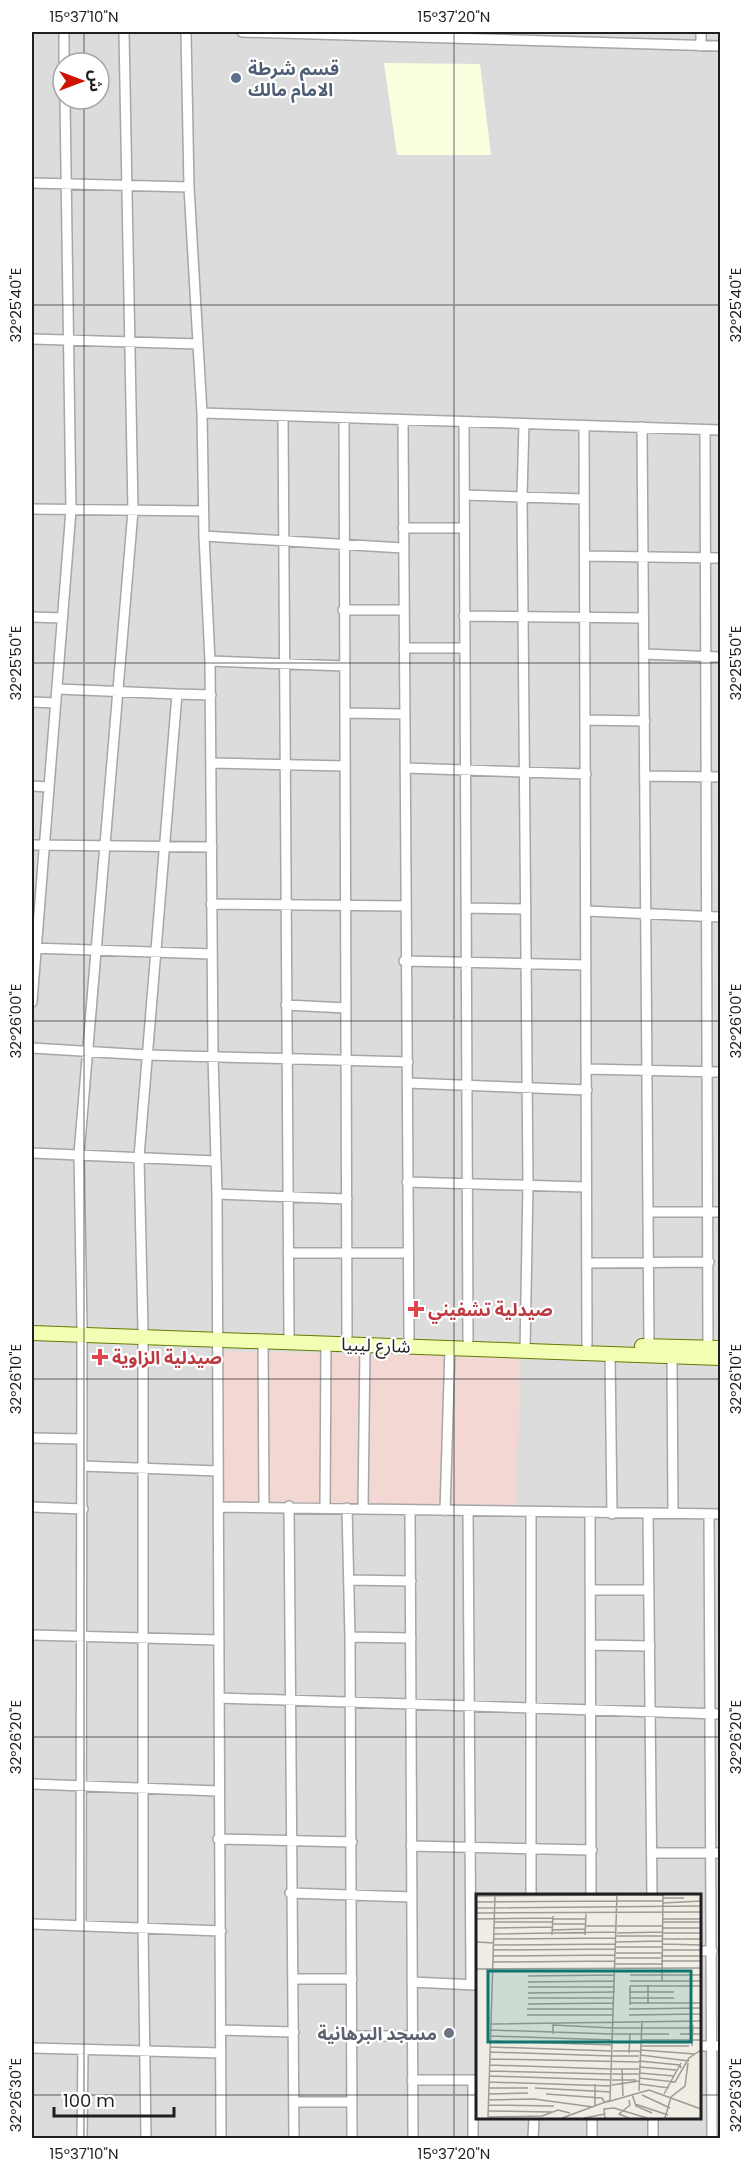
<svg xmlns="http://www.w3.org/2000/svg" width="752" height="2170" viewBox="0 0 752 2170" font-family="Poppins,'Noto Sans Arabic',sans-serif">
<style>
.residential{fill:#dddcdc;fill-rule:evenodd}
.commercial{fill:#f2d7d3}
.education{fill:#fcffdf}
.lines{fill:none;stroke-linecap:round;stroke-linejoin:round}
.street-casing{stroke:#a6a6a6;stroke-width:12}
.secondary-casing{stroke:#637c00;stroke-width:16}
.street{stroke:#fff;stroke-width:9}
.secondary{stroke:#f3feb5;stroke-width:14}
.ticks{fill:none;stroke:#1f1f1f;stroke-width:1.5;stroke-opacity:0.45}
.service-dot{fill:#5c6f8a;stroke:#fff;stroke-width:2}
.health-dot{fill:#e0444e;stroke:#fff;stroke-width:2}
.worship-dot{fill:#6b7280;stroke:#fff;stroke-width:2}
.labels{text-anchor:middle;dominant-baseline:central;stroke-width:4.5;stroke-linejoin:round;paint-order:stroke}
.service-label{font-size:18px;font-weight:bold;fill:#4e5e75;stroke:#fff;text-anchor:start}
.health-label{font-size:18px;font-weight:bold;fill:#be3a42;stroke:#fff;text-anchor:start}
.street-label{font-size:18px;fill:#1f1f1f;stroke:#fff}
.worship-label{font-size:18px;font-weight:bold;fill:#5b616d;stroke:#fff;text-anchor:end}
.inset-road{fill:none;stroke:#9c9b95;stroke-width:1.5}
.view{fill:#0f766e;fill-opacity:0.15;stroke:#0f766e;stroke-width:3}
.inset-edge{fill:none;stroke:#1f1f1f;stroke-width:3}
.neatline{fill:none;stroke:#1f1f1f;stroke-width:2}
.ticks-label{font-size:15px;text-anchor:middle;fill:#1f1f1f}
</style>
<rect width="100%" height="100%" fill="#f0ede4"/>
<path class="residential" d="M 32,32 L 720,32 L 720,2138 L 32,2138 ZM 63,63 L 99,63 L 99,99 L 63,99 ZM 478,1896 L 700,1896 L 700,2118 L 478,2118 Z"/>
<path class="commercial" d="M 213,1351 L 520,1357 L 517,1505 L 211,1502 Z"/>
<path class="education" d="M 384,63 L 480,64 L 491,155 L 397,155 Z"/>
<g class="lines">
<defs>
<path id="street" d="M 64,32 L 64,63
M 186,32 L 189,187 L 202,413 L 204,536 L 210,661 L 213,1056 L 217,1194 L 221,2138
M 242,32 L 720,46
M 701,32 L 701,46
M 32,183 L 189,187
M 32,339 L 198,344
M 202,413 L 720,430
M 283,417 L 289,1335
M 344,418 L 347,1336
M 403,420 L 409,1338
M 464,423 L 468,1340
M 524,424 L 522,496 L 528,1184 L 525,1351
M 584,426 L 587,1344
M 642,427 L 649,1346
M 705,430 L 708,1347
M 464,495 L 584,499
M 32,509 L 203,511
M 403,528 L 463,528
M 204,536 L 403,548
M 585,556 L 720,558
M 343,610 L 404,610
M 464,616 L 643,618
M 32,617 L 62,618
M 404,648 L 464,648
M 644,654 L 720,657
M 210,661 L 345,666
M 58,689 L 177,694 L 139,1157 L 143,1330
M 177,694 L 211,695
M 32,702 L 56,703
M 345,713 L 404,714
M 585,720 L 645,721
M 212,763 L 345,766
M 405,768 L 586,774
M 646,776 L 720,777
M 32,786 L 48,787
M 32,845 L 212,847
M 211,904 L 405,906
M 467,908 L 526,909
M 587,911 L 720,917
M 32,948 L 212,954
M 404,961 L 586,965
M 32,1002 L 71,510 L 65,99
M 286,1005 L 346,1008
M 32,1048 L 147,1055 L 408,1062
M 587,1069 L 720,1072
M 408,1083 L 587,1090
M 32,1153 L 215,1161
M 407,1182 L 585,1187
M 217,1194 L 347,1199
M 650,1212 L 720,1212
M 288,1253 L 407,1253
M 587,1263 L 709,1262
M 82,1327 L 79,1154 L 133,511 L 124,32
M 143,1337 L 143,1928 L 146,2138
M 263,1342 L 264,1507
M 610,1354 L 612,1514
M 672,1356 L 673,1513
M 32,1438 L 82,1439
M 82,1466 L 218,1471
M 289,1506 L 294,2138
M 32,1507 L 83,1509
M 219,1507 L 720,1514
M 325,1508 L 326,1343
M 347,1508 L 350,1637 L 352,2138
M 363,1508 L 365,1345
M 410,1511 L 413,2138
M 445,1511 L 450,1348
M 468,1511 L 471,1985
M 531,1512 L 531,1896
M 648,1513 L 652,1896
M 590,1514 L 591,1896
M 709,1514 L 712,2138
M 349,1580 L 411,1581
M 591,1590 L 649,1590
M 32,1635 L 218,1640
M 350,1637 L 411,1638
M 591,1645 L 650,1646
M 219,1698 L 720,1714
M 32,1784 L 218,1791
M 218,1839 L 352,1842
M 411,1846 L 592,1850
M 652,1853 L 720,1853
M 290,1893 L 411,1897
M 32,1924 L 221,1931
M 81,1926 L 82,1335
M 700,1951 L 712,1951
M 293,1979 L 352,1979
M 412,1982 L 476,1985
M 221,2030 L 294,2032
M 352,2036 L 413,2036
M 700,2046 L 720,2046
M 32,2048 L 221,2053
M 412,2080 L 478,2080
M 473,2080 L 473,2138
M 294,2102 L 352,2102
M 592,2118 L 592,2138
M 82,2138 L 83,2050
M 533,2138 L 534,2118
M 653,2138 L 653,2118"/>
<path id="secondary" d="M 32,1333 L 720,1358
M 642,1346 L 720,1348"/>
</defs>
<use href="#street" class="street-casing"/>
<use href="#secondary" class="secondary-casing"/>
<use href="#street" class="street"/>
<use href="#secondary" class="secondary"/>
</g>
<path class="ticks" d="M 84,32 L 84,63M 454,32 L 454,2138M 84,99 L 84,2138M 32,305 L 720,305M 32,663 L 720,663M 32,1021 L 720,1021M 32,1379 L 720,1379M 32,1737 L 720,1737M 32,2095 L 478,2095M 700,2095 L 720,2095"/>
<circle class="service-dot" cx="236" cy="78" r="6"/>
<g class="health-dot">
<path d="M413 1300h6v6h6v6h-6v6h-6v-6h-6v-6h6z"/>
<path d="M97 1348h6v6h6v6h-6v6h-6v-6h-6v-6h6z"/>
</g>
<circle class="worship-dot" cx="449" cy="2033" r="6"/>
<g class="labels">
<g class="service-label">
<text x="248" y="68">قسم شرطة<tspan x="248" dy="21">الامام مالك</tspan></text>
</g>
<g class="health-label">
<text x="428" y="1309">صيدلية تشفيني</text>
<text x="112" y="1357">صيدلية الزاوية</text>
</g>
<g class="street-label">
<text transform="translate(376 1345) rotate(2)">شارع ليبيا</text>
</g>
<g class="worship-label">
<text x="437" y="2033">مسجد البرهانية</text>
</g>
</g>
<g transform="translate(476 1894)">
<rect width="225" height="225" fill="#f0ede4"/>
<path class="inset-road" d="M 142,1 L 187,1M 0,2 L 141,1M 187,4 L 208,4M 141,7 L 187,7M 0,8 L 141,7M 187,9 L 225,7M 0,14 L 225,12M 0,19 L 225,18M 0,25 L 77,24M 77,25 L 109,25M 186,25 L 225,25M 18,28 L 77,28M 186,28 L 225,28M 76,30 L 109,30M 109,32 L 140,32M 141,32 L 186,32M 18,34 L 76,33M 186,34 L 225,34M 76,36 L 109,35M 141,39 L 186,38M 186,39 L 225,39M 18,40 L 140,38M 76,41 L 77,22M 109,41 L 110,19M 140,42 L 186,42M 18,45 L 139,44M 186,45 L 225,45M 0,48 L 18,49M 140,48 L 186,47M 186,50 L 225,51M 17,51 L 139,50M 140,53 L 186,53M 17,56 L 139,55M 186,56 L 225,56M 140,59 L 186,59M 17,62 L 139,61M 185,62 L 225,62M 140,64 L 185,64M 185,67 L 225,67M 17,68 L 139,67M 139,70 L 186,70M 0,75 L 225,74M 154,81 L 225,81M 52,82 L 138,81M 154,87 L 225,87M 186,87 L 187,1M 52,88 L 138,87M 154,92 L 225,92M 52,93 L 138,93M 154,98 L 198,98M 52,99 L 139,98M 52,104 L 138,104M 154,104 L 198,104M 154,109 L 225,109M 172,109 L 172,91M 52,110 L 138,109M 154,111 L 154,92M 51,115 L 137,115M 153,115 L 225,114M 51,121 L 137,121M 153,121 L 225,120M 15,130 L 225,127M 137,134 L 225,134M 15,136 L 136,140M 77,140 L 77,131 L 137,134M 137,140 L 193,140M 204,140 L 225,140M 15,142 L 136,146M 165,146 L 225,146M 14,147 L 136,151M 165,152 L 213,152M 216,152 L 217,131M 14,153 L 136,157M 165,156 L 219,160M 137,157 L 165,157M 14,158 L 136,162M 153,159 L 154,140M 164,161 L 213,167M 136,162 L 163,162M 14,165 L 163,168M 163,167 L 204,171 L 205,174M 14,171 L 135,175M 163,173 L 200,176M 136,175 L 163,175M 146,175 L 147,202M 14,177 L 135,180M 163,179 L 198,182M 136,180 L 163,180M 14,182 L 135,186M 163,184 L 199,188 L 213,164 L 225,156M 136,186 L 160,186M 13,188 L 135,192M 119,190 L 119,212M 163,190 L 193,194M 136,191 L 163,187M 13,194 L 52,194M 59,194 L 135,198M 163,197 L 166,127M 13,200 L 52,199M 70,200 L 126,204 L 129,209M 156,200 L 160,212 L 176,219M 188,200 L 205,169M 166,201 L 194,214M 13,206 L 58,205 L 117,213M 153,206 L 154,211 L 143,220 L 153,224M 134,207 L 141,1M 131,208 L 173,196 L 225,215M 159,210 L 192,221M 13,211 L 78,212M 13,217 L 76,218M 13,223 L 66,222 L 82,216 L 94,219M 12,224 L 19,1M 86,224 L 135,206M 108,224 L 129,220M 129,224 L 128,215 L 138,214 L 171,224M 189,224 L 195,203 L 209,192 L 212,169"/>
<path class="view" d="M 12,77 L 215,77 L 215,148 L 12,148 Z"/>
<rect width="225" height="225" class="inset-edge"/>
</g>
<rect width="752" height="2170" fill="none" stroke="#ffffff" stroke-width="66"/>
<g transform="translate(81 81) rotate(90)"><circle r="28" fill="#ffffff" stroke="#a5a5a5" stroke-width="1.5"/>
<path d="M0-4.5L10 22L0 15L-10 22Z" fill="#ce1300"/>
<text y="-9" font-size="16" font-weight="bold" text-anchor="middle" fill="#1f1f1f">ش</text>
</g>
<path d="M54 2107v9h120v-9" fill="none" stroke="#1f1f1f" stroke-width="3"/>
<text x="63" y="2107" font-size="18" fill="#1f1f1f" stroke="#ffffff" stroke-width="4.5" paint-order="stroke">100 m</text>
<rect x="33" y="33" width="686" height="2104" class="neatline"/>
<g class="ticks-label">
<text x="84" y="22">15°37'10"N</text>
<text x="454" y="22">15°37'20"N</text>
<text transform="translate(16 305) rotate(-90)" y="5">32°25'40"E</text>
<text transform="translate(736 305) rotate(-90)" y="5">32°25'40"E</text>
<text transform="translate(16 663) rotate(-90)" y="5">32°25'50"E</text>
<text transform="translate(736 663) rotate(-90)" y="5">32°25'50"E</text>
<text transform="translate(736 1021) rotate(-90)" y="5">32°26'00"E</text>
<text transform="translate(16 1021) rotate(-90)" y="5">32°26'00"E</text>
<text transform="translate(16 1379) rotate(-90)" y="5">32°26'10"E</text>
<text transform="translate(736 1379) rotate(-90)" y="5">32°26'10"E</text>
<text transform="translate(16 1737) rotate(-90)" y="5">32°26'20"E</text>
<text transform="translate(736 1737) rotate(-90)" y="5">32°26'20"E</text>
<text transform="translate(16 2095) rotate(-90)" y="5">32°26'30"E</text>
<text transform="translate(736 2095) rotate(-90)" y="5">32°26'30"E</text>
<text x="84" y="2159">15°37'10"N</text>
<text x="454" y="2159">15°37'20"N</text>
</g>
</svg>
